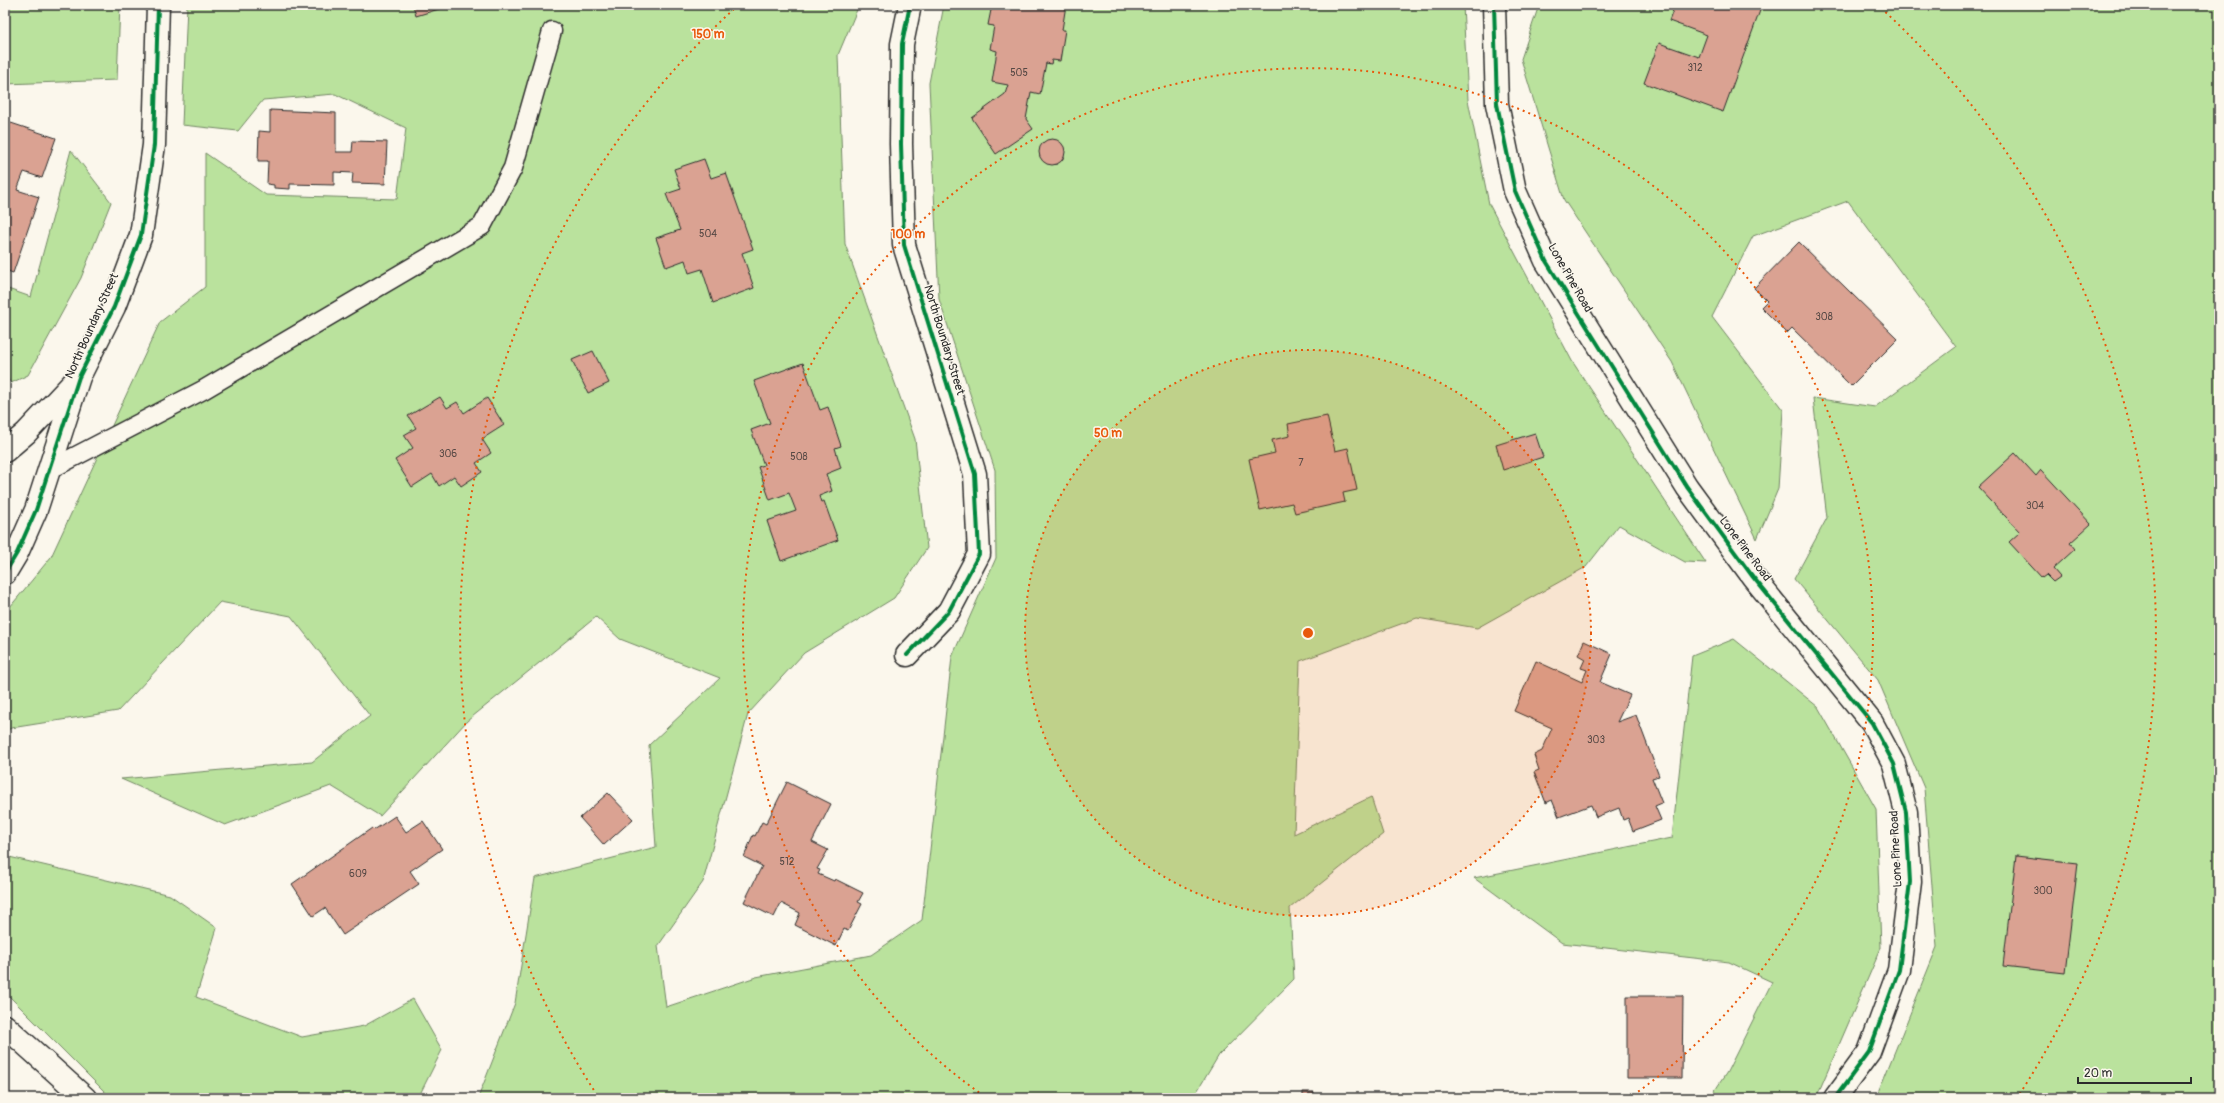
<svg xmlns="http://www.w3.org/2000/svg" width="2224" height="1103" viewBox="0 0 2224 1103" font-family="Pangolin,sans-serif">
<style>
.green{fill:#bae29d;stroke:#728664}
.building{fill:#daa292;stroke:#2b2b2b}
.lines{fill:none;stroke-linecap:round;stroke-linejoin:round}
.lane-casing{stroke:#2b2b2b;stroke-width:21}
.street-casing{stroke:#2b2b2b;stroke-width:25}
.lane{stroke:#fbf7ec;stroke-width:18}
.street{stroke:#fbf7ec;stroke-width:22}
.cycleway-casing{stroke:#fbf7ec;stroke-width:6}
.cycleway{stroke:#00873e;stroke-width:4}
.ring{fill:none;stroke:#e8590c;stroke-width:2;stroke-dasharray:2 4}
.labels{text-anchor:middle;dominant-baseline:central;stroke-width:3;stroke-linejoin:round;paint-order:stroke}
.number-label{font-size:10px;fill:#574945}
.street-label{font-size:12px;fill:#2b2b2b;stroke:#fbf7ec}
.centre{fill:#e8590c;stroke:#fbf7ec;stroke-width:2}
.ring-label{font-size:12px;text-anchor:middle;font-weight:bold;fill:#e8590c;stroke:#fbf7ec;stroke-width:3;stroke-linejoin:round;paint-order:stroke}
</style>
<rect width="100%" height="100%" fill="#fbf7ec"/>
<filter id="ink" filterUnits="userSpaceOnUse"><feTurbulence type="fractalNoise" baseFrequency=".025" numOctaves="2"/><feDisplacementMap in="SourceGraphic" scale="8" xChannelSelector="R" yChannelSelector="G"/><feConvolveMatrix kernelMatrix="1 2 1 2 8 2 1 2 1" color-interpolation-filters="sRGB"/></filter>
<g filter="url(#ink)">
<path class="green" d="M 5,5 L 120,5 L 117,80 L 5,84 Z
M 187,5 L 859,5 L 838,55 L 845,244 L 915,439 L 927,548 L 894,598 L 804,653 L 748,714 L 703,882 L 658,946 L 666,1007 L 756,977 L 871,955 L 922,920 L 952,657 L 996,558 L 995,470 L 939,299 L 929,83 L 944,5 L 1463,5 L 1468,100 L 1489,204 L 1572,361 L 1706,563 L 1685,562 L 1619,525 L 1586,567 L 1477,628 L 1417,618 L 1300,661 L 1294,834 L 1371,797 L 1383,834 L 1290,908 L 1294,979 L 1219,1055 L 1193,1098 L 478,1098 L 515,1003 L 535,878 L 656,847 L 649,745 L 720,678 L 620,639 L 596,617 L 467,721 L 380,816 L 331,786 L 225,825 L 121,779 L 312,762 L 370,716 L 291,616 L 220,602 L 118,711 L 11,728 L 5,732 L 5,613 L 51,557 L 160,322 L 205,287 L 205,153 L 266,195 L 397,199 L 406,128 L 335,94 L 263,100 L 238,131 L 182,125 Z
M 1539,5 L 2219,5 L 2219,1098 L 1876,1098 L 1937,947 L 1924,788 L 1878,680 L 1794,579 L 1827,518 L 1813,398 L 1875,407 L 1956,347 L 1848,201 L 1753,236 L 1712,317 L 1783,410 L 1778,489 L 1757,539 L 1672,362 L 1564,200 L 1521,59 Z
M 71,150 L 111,202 L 81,278 L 28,375 L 11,383 L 5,375 L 5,288 L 31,297 Z
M 1734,639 L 1818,707 L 1876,809 L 1881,948 L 1816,1098 L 1710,1098 L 1727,1072 L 1772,982 L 1729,962 L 1562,943 L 1474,878 L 1672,838 L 1692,656 Z
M 5,856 L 170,895 L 217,928 L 196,997 L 302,1037 L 364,1026 L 413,999 L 442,1050 L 418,1098 L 111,1098 L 5,992 Z"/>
<path class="building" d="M 413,5 L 438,5 L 439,9 L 416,16 Z
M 992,5 L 1066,5 L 1062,30 L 1065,30 L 1060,61 L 1052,60 L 1051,64 L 1046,63 L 1040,94 L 1031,92 L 1026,119 L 1033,129 L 996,154 L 972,118 L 1005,94 L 1008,85 L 992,82 L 997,51 L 990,49 L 994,26 L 988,25 Z
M 1675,5 L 1762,5 L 1723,112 L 1644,83 L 1659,43 L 1699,57 L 1707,35 L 1669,21 Z
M 270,110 L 336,113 L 336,152 L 352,152 L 353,141 L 387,142 L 385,184 L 352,183 L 353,173 L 334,172 L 334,185 L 290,184 L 290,189 L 274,188 L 274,185 L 267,184 L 268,161 L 258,161 L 259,131 L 270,132 Z
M 8,122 L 56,138 L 42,178 L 24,172 L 17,190 L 39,197 L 13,273 L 5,270 L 5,130 Z
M1039 152a13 13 0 1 1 26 0a13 13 0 1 1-26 0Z
M 704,159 L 711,178 L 726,173 L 753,249 L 742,253 L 754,288 L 713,303 L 702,269 L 689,273 L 685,260 L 666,267 L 656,238 L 680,230 L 666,194 L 681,189 L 674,169 Z
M 1799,242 L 1898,339 L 1851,386 L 1792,328 L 1787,333 L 1761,307 L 1767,301 L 1754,288 Z
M 593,351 L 609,383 L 588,393 L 572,360 Z
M 803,363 L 820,410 L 828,407 L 841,446 L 835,448 L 841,468 L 826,474 L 832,491 L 819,496 L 821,502 L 824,501 L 838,540 L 781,561 L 767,521 L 796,511 L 789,493 L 770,500 L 758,467 L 764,465 L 751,430 L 770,423 L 754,381 Z
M 440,397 L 447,408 L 457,402 L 464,413 L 487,398 L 504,425 L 482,439 L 491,453 L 476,463 L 482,472 L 461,486 L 454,476 L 439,486 L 432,474 L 412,487 L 395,460 L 413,448 L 404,435 L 416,428 L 408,416 Z
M 1327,416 L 1335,451 L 1348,448 L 1357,490 L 1343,493 L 1345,502 L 1295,513 L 1292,503 L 1260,510 L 1249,459 L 1275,453 L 1272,440 L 1290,436 L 1288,424 Z
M 1535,433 L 1543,457 L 1503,470 L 1496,445 Z
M 2015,453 L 2036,476 L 2041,470 L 2091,524 L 2070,543 L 2075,549 L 2053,569 L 2060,577 L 2053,582 L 2046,575 L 2042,578 L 2009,542 L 2020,532 L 1978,487 Z
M 1584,641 L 1612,654 L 1600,682 L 1630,695 L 1617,722 L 1636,715 L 1659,776 L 1652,778 L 1662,803 L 1655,806 L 1661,820 L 1633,831 L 1628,818 L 1623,820 L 1619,808 L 1596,817 L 1591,805 L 1559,817 L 1552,800 L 1546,803 L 1534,772 L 1539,770 L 1534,755 L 1542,751 L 1552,728 L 1514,711 L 1536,661 L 1582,682 L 1587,670 L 1581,668 L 1585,659 L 1578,655 Z
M 787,782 L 831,804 L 812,842 L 828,850 L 817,869 L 820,870 L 818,874 L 834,881 L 835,879 L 863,893 L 858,902 L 862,904 L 848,931 L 844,929 L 836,946 L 795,925 L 800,913 L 781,903 L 774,917 L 744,902 L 762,866 L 744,857 L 753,835 L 755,836 L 762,822 L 766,824 Z
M 608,793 L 633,819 L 604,845 L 580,818 Z
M 395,816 L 406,832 L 423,821 L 442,849 L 410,871 L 419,884 L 343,935 L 325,908 L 313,916 L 292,884 L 372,828 L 374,830 Z
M 2016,856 L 2078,863 L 2065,973 L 2003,966 Z
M 1627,996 L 1683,996 L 1682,1078 L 1627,1078 Z
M 1303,1092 L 1314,1092 L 1313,1097 L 1336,1098 L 1278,1098 L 1303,1098 Z"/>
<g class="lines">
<defs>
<path id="lane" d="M 49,470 L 203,390 L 482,226 L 513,168 L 552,31"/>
<path id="street" d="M 1494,5 L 1497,104 L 1515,191 L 1546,261 L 1687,487 L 1753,577 L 1872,723 L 1894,764 L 1906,812 L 1910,882 L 1899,970 L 1869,1052 L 1835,1098
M 5,451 L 26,433 L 74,382
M 5,573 L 17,553 L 36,510 L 79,377 L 114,307 L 141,235 L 154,145 L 158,5
M 907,655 L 949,611 L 979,554 L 975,474 L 904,245 L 901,144 L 902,44 L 910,5
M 5,1026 L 85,1098"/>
</defs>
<use href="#lane" class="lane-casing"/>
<use href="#street" class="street-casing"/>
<use href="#lane" class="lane"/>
<use href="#street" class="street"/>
<defs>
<path id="cycleway" d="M 1494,5 L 1497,104 L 1515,191 L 1546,261 L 1687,487 L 1753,577 L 1872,723 L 1894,764 L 1906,812 L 1910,882 L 1899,970 L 1869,1052 L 1835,1098
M 5,573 L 17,553 L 36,510 L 79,377 L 114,307 L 141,235 L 154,145 L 158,5
M 907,655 L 949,611 L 979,554 L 975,474 L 904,245 L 901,144 L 902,44 L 910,5"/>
</defs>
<use href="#cycleway" class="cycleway-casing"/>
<use href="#cycleway" class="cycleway"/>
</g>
</g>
<circle cx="1308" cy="633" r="283" fill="#e8590c" fill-opacity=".12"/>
<g class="ring">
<circle cx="1308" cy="633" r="283"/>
<path d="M984 1096A565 565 0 1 1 1632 1096"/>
<path d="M597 1095A848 848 0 0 1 735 8M1881 8A848 848 0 0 1 2019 1095"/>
</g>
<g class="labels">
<g class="number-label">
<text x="1695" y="68">312</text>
<text x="1019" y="73">505</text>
<text x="708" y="234">504</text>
<text x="1824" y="317">308</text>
<text x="448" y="454">306</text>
<text x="799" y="457">508</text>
<text x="1301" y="463">7</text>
<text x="2035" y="506">304</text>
<text x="1596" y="740">303</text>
<text x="787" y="862">512</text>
<text x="358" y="874">609</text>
<text x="2043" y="891">300</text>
</g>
<g class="street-label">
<text transform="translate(1570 278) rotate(60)">Lone Pine Road</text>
<text transform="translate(92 326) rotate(-66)">North Boundary Street</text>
<text transform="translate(944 340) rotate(73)">North Boundary Street</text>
<text transform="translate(1745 549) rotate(53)">Lone Pine Road</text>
<text transform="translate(1896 849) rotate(-93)">Lone Pine Road</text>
</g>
</g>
<circle cx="1308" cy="633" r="6" class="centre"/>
<g class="ring-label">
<text x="708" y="38">150 m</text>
<text x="908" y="238">100 m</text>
<text x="1108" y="437">50 m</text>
</g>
<rect width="2224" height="1103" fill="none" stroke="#fbf7ec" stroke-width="20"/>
<rect x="10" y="10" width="2204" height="1083" fill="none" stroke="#2b2b2b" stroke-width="1.5" filter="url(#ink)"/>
<path d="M2078 1077v6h113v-6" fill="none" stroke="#2b2b2b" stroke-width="2"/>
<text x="2084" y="1077" font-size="12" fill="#2b2b2b" stroke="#fbf7ec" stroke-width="3" paint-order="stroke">20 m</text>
</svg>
